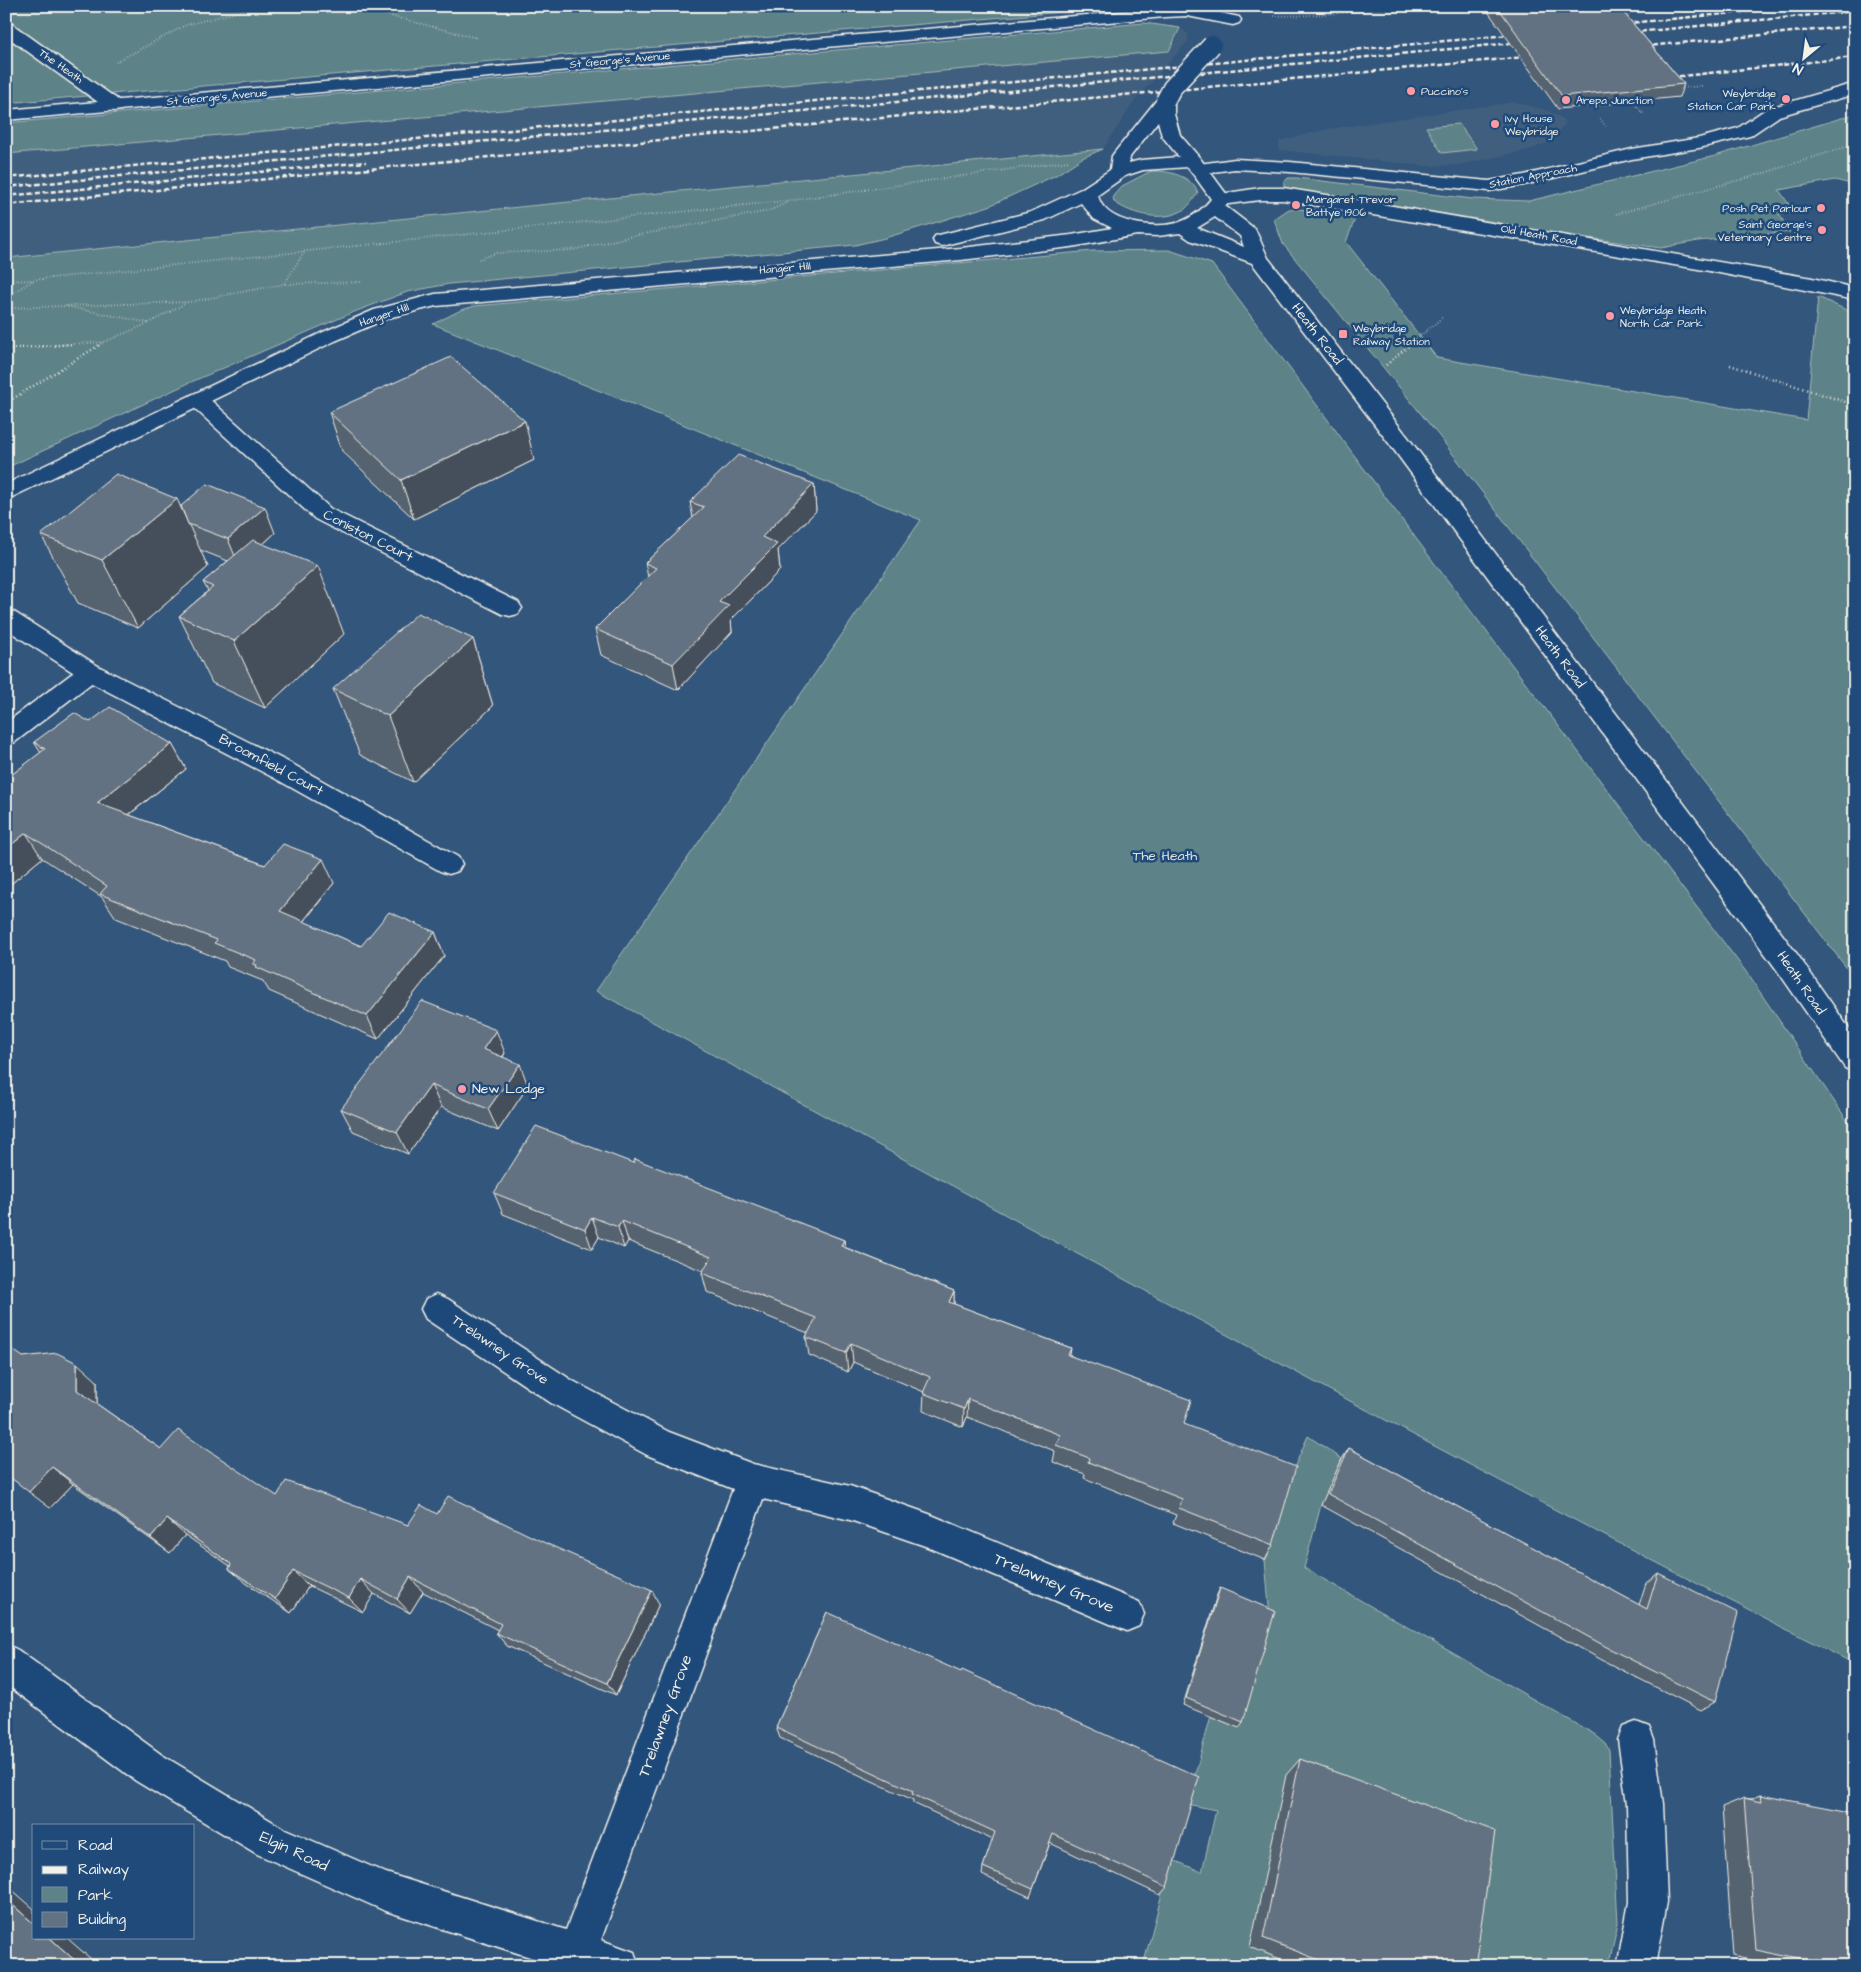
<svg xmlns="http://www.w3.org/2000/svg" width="1861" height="1972" viewBox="0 0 1861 1972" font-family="'Architects Daughter',sans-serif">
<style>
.built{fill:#415e7e}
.green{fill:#5d8287;stroke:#a8bab8}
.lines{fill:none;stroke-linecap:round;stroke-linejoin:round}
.lane-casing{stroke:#f4f1e8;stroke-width:3}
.street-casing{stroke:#f4f1e8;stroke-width:3}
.secondary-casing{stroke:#f4f1e8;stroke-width:3}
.path-far1{stroke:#f4f1e8;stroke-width:2;stroke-dasharray:0.5 2.5;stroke-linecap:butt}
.path{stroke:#f4f1e8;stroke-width:2.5;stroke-dasharray:1 3;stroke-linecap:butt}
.lane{fill:#1f4a7a;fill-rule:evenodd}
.street{fill:#1f4a7a;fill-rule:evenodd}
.secondary{fill:#1f4a7a;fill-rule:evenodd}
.rail{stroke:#f4f1e8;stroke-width:2.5;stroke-dasharray:5 2.5;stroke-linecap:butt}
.secondary-bridge-casing{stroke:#f4f1e8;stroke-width:21;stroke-linecap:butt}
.secondary-bridge{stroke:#1f4a7a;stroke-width:18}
.wall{fill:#556270;stroke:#f4f1e8}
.shaded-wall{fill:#45505b;stroke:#f4f1e8}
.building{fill:#637282;stroke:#f4f1e8}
.poi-dot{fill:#ff9aa2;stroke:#1f4a7a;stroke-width:2}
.labels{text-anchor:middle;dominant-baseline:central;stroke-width:5;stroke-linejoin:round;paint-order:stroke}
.far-street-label{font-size:11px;fill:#f4f1e8;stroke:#1f4a7a}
.far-poi-label{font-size:11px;fill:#f4f1e8;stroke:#1f4a7a;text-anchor:start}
.street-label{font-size:14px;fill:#f4f1e8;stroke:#1f4a7a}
.park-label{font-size:14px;fill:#dde0d9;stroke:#1f4a7a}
.poi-label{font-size:14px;fill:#f4f1e8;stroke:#1f4a7a;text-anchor:start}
.near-street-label{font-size:16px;fill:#f4f1e8;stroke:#1f4a7a}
</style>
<rect width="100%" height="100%" fill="#33567c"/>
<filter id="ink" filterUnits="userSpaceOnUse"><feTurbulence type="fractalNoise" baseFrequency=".02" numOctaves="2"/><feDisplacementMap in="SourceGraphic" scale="10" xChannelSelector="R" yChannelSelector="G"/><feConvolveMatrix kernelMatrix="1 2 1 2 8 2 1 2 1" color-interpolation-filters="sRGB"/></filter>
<g filter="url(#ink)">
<path class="built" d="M 1144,23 L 1180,28 L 1188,34 L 1188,41 L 1136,99 L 1103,149 L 6,258 L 6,123 Z
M 1514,102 L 1546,110 L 1562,118 L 1566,123 L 1549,142 L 1533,149 L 1459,165 L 1426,166 L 1279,150 L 1279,141 L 1328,129 Z"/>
<path class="green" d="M 6,6 L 1132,6 L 6,103 Z
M 1144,23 L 1180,28 L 1169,51 L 6,154 L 6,123 Z
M 1855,114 L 1855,185 L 1835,180 L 1779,190 L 1795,213 L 1779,214 L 1790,232 L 1698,241 L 1661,248 L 1552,233 L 1292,190 L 1284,187 L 1284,182 L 1288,178 L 1297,178 L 1473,199 L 1529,201 L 1715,156 Z
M 1459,124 L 1477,149 L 1442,153 L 1426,127 Z
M 1103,149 L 1082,158 L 1056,175 L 989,206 L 885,238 L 855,245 L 449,284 L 407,292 L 354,312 L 191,382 L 6,468 L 6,258 Z
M 1151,171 C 1168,170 1192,176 1198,193 C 1194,198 1190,205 1185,209 C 1165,223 1132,215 1114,202 L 1113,196 L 1122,186 Z
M 1289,209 L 1319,210 L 1355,219 L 1346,242 L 1437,358 L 1806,420 L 1818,297 L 1855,314 L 1855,979 L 1439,436 L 1283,244 L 1274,219 Z
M 1169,250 L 1212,264 L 1435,564 L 1747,973 L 1855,1132 L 1855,1664 C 1430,1450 1014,1219 596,991 L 921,520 L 433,324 L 461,310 L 475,306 L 1093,251 Z
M 1308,1436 L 1342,1459 L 1321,1505 L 1304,1568 L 1594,1734 L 1605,1743 L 1609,1750 L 1618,1924 L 1608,1966 L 1143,1966 L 1171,1859 L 1202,1872 L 1216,1810 L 1187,1804 L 1211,1716 L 1239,1727 L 1270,1618 L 1265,1560 L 1287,1484 Z"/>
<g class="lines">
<defs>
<path id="lane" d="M 1855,83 L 1855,94 L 1772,118 L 1766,117 L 1763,113 L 1766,109 Z
M 90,663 L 98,666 L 102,672 L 98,678 L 15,742 L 6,745 L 6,723 L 82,666 Z
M 1636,1722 L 1649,1727 L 1654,1740 L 1663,1804 L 1667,1902 L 1655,1966 L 1617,1966 L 1629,1902 L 1627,1804 L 1618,1740 L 1623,1727 Z"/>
<path id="street" d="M 6,23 L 12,24 L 121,102 L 124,106 L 121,110 L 115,111 L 109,110 L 6,36 Z
M 1772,108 L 1778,109 L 1781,113 L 1778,117 L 1750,136 L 1699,148 L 1632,159 L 1524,185 L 1489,191 L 1290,172 L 1235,169 L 1198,174 L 1192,173 L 1189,169 L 1192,165 L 1235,159 L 1290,162 L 1489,181 L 1524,175 L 1632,149 L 1699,138 L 1738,128 L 1766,109 Z
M 1260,188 L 1283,188 L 1358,200 L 1812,278 L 1855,288 L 1855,300 L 1704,270 L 1283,200 L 1260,200 L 1221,205 L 1214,203 L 1212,199 L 1214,195 Z
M 198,394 L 205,395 L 331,509 L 518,602 L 522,608 L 518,614 L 510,616 L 502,614 L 315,519 L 191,405 L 188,400 L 191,395 Z
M 6,610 L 14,612 L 98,666 L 294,765 L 458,857 L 462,864 L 458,871 L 449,874 L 440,871 L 276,779 L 82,678 L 6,629 Z
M 437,1294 L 448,1299 L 573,1381 L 669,1432 L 753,1464 L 850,1486 L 929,1514 L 1139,1602 L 1144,1614 L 1139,1626 L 1127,1631 L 928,1547 L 850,1520 L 763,1499 L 601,1940 L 634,1952 L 639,1966 L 558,1966 L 383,1910 L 257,1854 L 136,1781 L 6,1684 L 6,1644 L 18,1650 L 162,1755 L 283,1828 L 386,1873 L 566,1930 L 733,1489 L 647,1455 L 551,1403 L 426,1319 L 421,1309 L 426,1299 Z"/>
<path id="secondary" d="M 1188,6 L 1239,17 L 1241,20 L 1239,23 L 1233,25 L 1187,16 L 1165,17 L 6,120 L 6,110 Z
M 1165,96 L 1171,97 L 1174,101 L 1174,114 L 1180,135 L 1199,157 L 1230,199 L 1225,206 L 1255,229 L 1268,258 L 1410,440 L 1797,954 L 1855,1037 L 1855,1072 L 1845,1068 L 1777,970 L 1394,450 L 1252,263 L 1190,240 L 1180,233 L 1158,236 L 1137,235 L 1071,247 L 961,260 L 436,306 L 388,318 L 335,341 L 6,500 L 6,484 L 321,333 L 374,310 L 435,294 L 961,248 L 1071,235 L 1112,228 L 1094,219 L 1081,203 L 1045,220 L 949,244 L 942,246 L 935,244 L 933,240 L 935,236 L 1031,212 L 1081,189 L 1110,170 L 1112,156 L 1115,152 L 1159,97 ZM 1158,121 L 1162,136 L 1179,157 L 1141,160 L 1129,163 L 1130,157 ZM 1188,167 L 1211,199 C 1203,209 1193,217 1180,222 C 1157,230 1103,224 1098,195 L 1125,176 L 1143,170 ZM 1215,217 L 1240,236 L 1244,247 L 1197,228 Z"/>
</defs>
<use href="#lane" class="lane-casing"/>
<use href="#street" class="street-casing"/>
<use href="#secondary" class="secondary-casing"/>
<path class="path-far1" d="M 351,6 L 477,38
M 1621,6 L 1630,17
M 1276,12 L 1282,6
M 759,13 L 773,6
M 1274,16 L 1314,15 L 1421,6
M 116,62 L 186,25 L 260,6
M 1680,88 L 1702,86
M 1631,99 L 1644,115
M 1600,119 L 1606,126
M 1616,214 L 1761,174 L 1855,144
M 479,259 L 496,253 L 572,250 L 633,236 L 769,211 L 790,201
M 6,281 L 32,280 L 793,200 L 1068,161
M 285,284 L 361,282
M 6,297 L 32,281
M 6,308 L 65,306
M 149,323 L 186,303
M 55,345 L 104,342 L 149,323 L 65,306 L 189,302 L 284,284 L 305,251
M 99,345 L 103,343
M 1409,345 L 1443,317"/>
<path class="path" d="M 6,349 L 73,344
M 1386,365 L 1411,344
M 1730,365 L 1855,405
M 6,403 L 101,344"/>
<use href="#lane" class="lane"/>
<use href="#street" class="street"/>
<use href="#secondary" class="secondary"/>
<path class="rail" d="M 1619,24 L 1806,6
M 1626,33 L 1855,11
M 1638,47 L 1855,26
M 1664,78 L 1855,57
M 6,178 L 1519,34
M 6,187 L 1524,42
M 6,196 L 366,162
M 6,205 L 933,113 L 1536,56"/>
<defs>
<path id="secondary-bridge" d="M 1165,101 L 1172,88 L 1212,45"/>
</defs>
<use href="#secondary-bridge" class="secondary-bridge-casing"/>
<use href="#secondary-bridge" class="secondary-bridge"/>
</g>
<path class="wall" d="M 1484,6 L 1618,6 L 1684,84 L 1679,97 L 1558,109 Z
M 329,412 L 534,460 L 414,519 L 342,451 Z
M 814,484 L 816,511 L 778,550 L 780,570 L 731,620 L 732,632 L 678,690 L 601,655 L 595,629 L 648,577 L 645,563 L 693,518 L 690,502 Z
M 181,506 L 275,533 L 263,544 L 344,634 L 265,708 L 212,683 L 179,616 L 208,591 L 203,582 L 228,561 L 200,550 L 208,567 L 138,628 L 78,603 L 41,535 Z
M 473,639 L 493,706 L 413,782 L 360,755 L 333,689 Z
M 90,722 L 172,744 L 186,769 L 129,815 L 265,865 L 334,883 L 304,922 L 361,946 L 435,932 L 444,956 L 378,1039 L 269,991 L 263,981 L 228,967 L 225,961 L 116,918 L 102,897 L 42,858 L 6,888 L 6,779 L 41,753 L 34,742 Z
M 505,1053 L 503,1057 L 528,1086 L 498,1131 L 441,1107 L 408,1154 L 353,1131 L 341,1109 Z
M 633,1163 L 844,1240 L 844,1247 L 954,1291 L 954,1304 L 1071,1348 L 1070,1355 L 1184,1424 L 1273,1545 L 1265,1560 L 1173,1523 L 1176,1515 L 1084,1478 L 1085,1474 L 1053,1462 L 1055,1451 L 967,1417 L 963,1427 L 923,1411 L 924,1392 L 853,1362 L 848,1372 L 809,1355 L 806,1337 L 808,1333 L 707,1292 L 702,1273 L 703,1271 L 628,1241 L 624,1248 L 599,1237 L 592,1249 L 503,1214 L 494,1193 Z
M 23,1357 L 97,1381 L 97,1404 L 161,1449 L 277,1496 L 408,1525 L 437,1514 L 659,1604 L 616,1695 L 507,1646 L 496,1633 L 498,1630 L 423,1592 L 410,1613 L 374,1594 L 363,1612 L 309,1586 L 291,1613 L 246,1583 L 229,1569 L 230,1566 L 185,1535 L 170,1553 L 73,1484 L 50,1508 Z
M 1349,1448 L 1639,1605 L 1646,1583 L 1658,1573 L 1715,1702 L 1701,1710 L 1602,1660 L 1321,1505 L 1342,1459 Z
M 1220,1588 L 1243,1722 L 1239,1728 L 1183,1705 L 1217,1595 Z
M 827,1612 L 1167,1887 L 1160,1895 L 1050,1843 L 1030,1897 L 982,1875 L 983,1867 L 993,1840 L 913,1803 L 913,1800 L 780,1738 L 776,1727 Z
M 1300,1759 L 1475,1966 L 1298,1966 L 1250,1947 L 1286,1775 Z
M 1761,1795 L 1855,1966 L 1782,1966 L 1733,1955 L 1722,1807 L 1744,1798 L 1751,1799 Z"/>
<path class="shaded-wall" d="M 525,421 L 534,460 L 414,519 L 401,480 Z
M 814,484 L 816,511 L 778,550 L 780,570 L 731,620 L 732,632 L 678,690 L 673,664 L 719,602 L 762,537 Z
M 177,499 L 208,567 L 138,628 L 102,560 Z
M 265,507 L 275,533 L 239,566 L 228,539 Z
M 318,566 L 344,634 L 265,708 L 234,641 Z
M 473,639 L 493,706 L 413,782 L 388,716 Z
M 172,744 L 186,769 L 112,828 L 97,803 Z
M 26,833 L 42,858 L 6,888 L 6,849 Z
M 323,859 L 334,883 L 292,935 L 280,911 Z
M 435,932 L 444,956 L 378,1039 L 367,1016 Z
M 496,1030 L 505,1053 L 492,1071 L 483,1049 Z
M 520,1064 L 528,1086 L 498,1131 L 488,1109 Z
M 431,1085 L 441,1107 L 408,1154 L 397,1132 Z
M 592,1217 L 599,1237 L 592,1249 L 585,1229 Z
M 622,1221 L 628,1241 L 624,1248 L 618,1227 Z
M 844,1240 L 846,1260 L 841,1246 Z
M 954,1291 L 954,1310 L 949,1302 Z
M 851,1343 L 853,1362 L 848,1372 L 846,1353 Z
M 77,1363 L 97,1381 L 97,1408 L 77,1390 Z
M 968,1399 L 967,1417 L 963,1427 L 964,1409 Z
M 52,1467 L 73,1484 L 50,1508 L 29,1492 Z
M 167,1519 L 185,1535 L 170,1553 L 151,1538 Z
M 293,1571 L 309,1586 L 291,1613 L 275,1599 Z
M 410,1577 L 423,1592 L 410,1613 L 397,1599 Z
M 360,1579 L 374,1594 L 363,1612 L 349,1598 Z
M 652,1590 L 659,1604 L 616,1695 L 607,1683 Z
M 6,1886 L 9,1887 L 34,1909 L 34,1924 L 6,1899 Z
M 50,1938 L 67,1938 L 99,1966 L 81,1966 Z"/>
<path class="building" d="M 1497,6 L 1618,6 L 1684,84 L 1562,96 Z
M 451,357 L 525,421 L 401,480 L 329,412 Z
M 738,455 L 814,484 L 762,537 L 777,544 L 719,602 L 729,606 L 673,664 L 595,629 L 656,568 L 645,563 L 704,507 L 690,502 Z
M 116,474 L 177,499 L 102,560 L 41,535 Z
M 207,484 L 265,507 L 228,539 L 188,524 L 181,506 Z
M 253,540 L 318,566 L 234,641 L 179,616 L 213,587 L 203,582 Z
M 418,613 L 473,639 L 388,716 L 333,689 Z
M 110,707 L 172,744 L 97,803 L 265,865 L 283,844 L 323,859 L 280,911 L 361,946 L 389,912 L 435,932 L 367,1016 L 256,967 L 257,965 L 253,964 L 256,960 L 214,943 L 217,940 L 100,894 L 107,886 L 26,833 L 6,849 L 6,779 L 45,749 L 34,742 L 74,713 L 90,722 Z
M 422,1001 L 496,1030 L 483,1049 L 520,1064 L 488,1109 L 431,1085 L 397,1132 L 341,1109 Z
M 536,1126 L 633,1163 L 635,1159 L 844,1240 L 841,1246 L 954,1291 L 949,1302 L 1071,1348 L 1068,1355 L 1191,1400 L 1184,1424 L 1296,1467 L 1273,1545 L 1179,1508 L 1182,1499 L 1088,1462 L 1089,1458 L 1056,1445 L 1060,1435 L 968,1399 L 964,1409 L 923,1393 L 930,1377 L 851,1343 L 846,1353 L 806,1337 L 816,1318 L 702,1273 L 711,1257 L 622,1221 L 618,1227 L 592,1217 L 585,1229 L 494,1193 Z
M 6,1345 L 23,1357 L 57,1353 L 77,1363 L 77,1390 L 161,1449 L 178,1430 L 277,1496 L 286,1481 L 408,1525 L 421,1505 L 437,1514 L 448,1496 L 543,1542 L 652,1590 L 607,1683 L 496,1633 L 501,1624 L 410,1577 L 397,1599 L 360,1579 L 349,1598 L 293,1571 L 275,1599 L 229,1569 L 231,1564 L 167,1519 L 151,1538 L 52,1467 L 29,1492 L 6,1474 Z
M 1349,1448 L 1647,1609 L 1658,1573 L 1738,1613 L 1715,1702 L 1614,1651 L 1328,1494 Z
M 1220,1588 L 1275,1611 L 1243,1722 L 1186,1698 Z
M 827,1612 L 961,1672 L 962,1670 L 1199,1777 L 1167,1887 L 1053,1834 L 1033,1889 L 983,1867 L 995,1832 L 912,1794 L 913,1791 L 776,1727 Z
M 1300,1759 L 1495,1831 L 1475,1966 L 1334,1966 L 1263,1938 Z
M 1761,1795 L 1855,1813 L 1855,1966 L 1833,1966 L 1756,1950 L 1744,1798 L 1762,1802 Z
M 6,1899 L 34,1924 L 34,1938 L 50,1938 L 81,1966 L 6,1966 Z"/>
</g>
<g class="poi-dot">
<circle cx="1411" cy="91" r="5"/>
<circle cx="1786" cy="99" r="5"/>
<circle cx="1566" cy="100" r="5"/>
<circle cx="1495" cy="124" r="5"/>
<circle cx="1296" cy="205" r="5"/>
<circle cx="1821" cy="208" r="5"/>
<circle cx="1822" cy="230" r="5"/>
<circle cx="1610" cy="316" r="5"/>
<rect x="1338" y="329" width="10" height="10" rx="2.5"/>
<circle cx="462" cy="1089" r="5"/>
</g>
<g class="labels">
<g class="far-street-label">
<text transform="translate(620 60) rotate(-5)">St George’s Avenue</text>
<text transform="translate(61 66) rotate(35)">The Heath</text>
<text transform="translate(217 97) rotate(-5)">St George’s Avenue</text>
<text transform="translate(1533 176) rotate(-11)">Station Approach</text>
<text transform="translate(1539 235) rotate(10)">Old Heath Road</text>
<text transform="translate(785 268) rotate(-5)">Hanger Hill</text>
<text transform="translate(384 315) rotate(-19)">Hanger Hill</text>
</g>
<g class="far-poi-label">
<text x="1421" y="91">Puccino's</text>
<text x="1776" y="93" text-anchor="end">Weybridge<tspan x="1776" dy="13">Station Car Park</tspan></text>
<text x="1576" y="100">Arepa Junction</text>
<text x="1505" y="118">Ivy House<tspan x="1505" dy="13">Weybridge</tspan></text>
<text x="1306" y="199">Margaret Trevor<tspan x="1306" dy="13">Battye 1906</tspan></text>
<text x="1811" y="208" text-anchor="end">Posh Pet Parlour</text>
<text x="1812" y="224" text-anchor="end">Saint George's<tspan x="1812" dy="13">Veterinary Centre</tspan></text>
<text x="1620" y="310">Weybridge Heath<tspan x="1620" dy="13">North Car Park</tspan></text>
<text x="1353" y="328">Weybridge<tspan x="1353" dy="13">Railway Station</tspan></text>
</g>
<g class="street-label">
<text transform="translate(1317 334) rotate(52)">Heath Road</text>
<text transform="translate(368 536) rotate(27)">Coniston Court</text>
<text transform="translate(1560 657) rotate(53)">Heath Road</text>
<text transform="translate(271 765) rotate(28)">Broomfield Court</text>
<text transform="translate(1801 983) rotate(55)">Heath Road</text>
<text transform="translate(500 1350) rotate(34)">Trelawney Grove</text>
</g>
<g class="park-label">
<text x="1165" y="856">The Heath</text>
</g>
<g class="poi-label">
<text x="472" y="1089">New Lodge</text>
</g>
<g class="near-street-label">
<text transform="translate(1054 1583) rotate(23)">Trelawney Grove</text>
<text transform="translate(665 1716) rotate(-70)">Trelawney Grove</text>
<text transform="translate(294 1851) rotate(25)">Elgin Road</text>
</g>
</g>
<rect width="1861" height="1972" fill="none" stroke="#1f4a7a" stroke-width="25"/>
<rect x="12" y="12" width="1836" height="1947" fill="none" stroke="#f4f1e8" stroke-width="2" filter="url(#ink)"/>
<rect x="32" y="1824" width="162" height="115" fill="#1f4a7a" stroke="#748da6"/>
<rect x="42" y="1841" width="25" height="8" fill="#1f4a7a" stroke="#748da6"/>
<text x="78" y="1850" font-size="15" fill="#f4f1e8">Road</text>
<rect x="42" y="1866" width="25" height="8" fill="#f4f1e8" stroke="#748da6"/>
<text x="78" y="1874" font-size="15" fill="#f4f1e8">Railway</text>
<rect x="42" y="1887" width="25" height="15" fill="#5d8287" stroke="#748da6"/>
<text x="78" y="1900" font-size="15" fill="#f4f1e8">Park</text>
<rect x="42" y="1912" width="25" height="15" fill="#637282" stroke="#748da6"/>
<text x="78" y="1924" font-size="15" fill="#f4f1e8">Building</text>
<g transform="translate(1804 58) rotate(209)" stroke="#1f4a7a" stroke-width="4" paint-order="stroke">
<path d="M0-4L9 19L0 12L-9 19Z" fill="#f4f1e8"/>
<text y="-8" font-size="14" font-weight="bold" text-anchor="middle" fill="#f4f1e8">N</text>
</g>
</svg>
